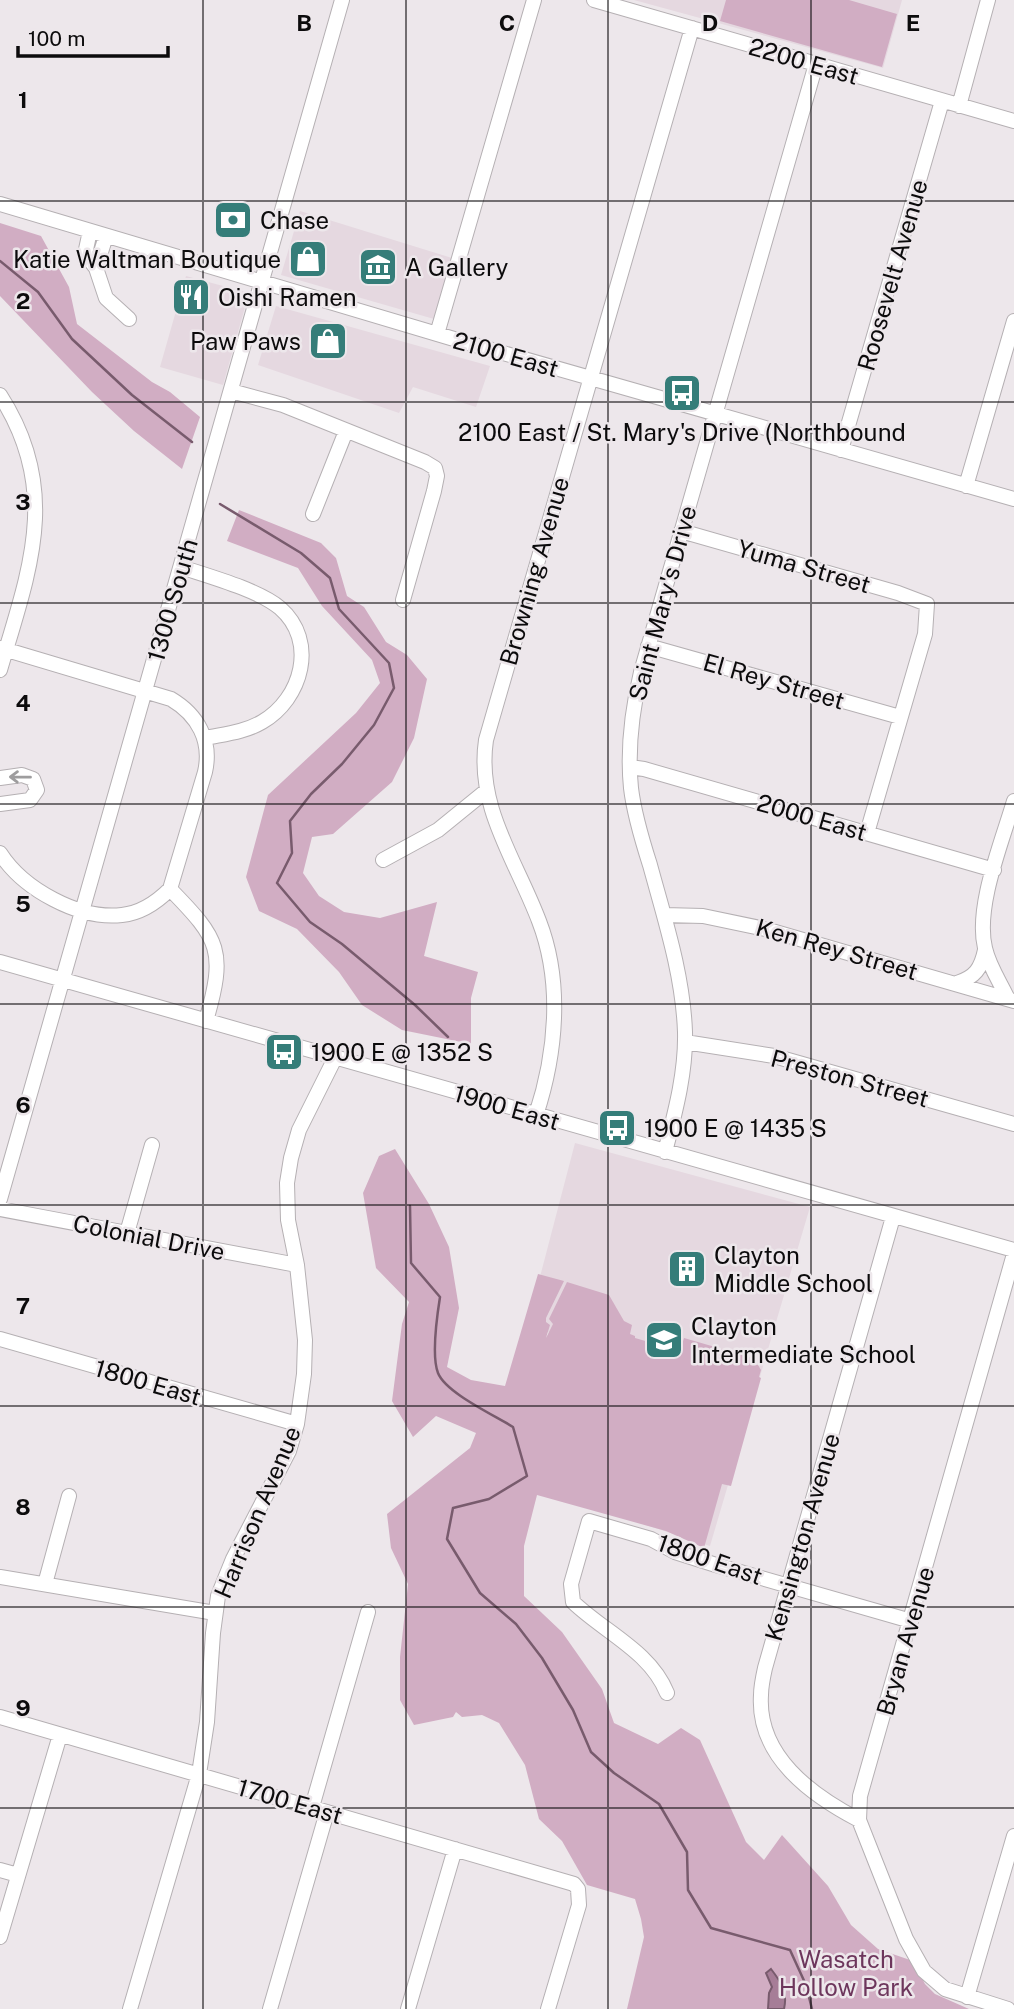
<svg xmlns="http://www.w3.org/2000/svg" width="1014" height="2009" viewBox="0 0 1014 2009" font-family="'Public Sans',sans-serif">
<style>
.built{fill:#e5d8e0}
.green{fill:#d1adc3}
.water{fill:#a67d97;stroke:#785b6d;stroke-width:2}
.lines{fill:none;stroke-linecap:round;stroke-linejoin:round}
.stream{stroke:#785b6d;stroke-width:2.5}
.minor-casing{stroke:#b5b0b3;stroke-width:16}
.minor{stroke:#fff;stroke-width:14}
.oneway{stroke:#9e9d9e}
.grid{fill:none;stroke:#0c0b0c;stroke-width:2;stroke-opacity:0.55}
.labels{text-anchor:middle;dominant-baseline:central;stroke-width:5;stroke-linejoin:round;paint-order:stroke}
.street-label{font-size:24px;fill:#0c0b0c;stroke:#ede7eb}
.poi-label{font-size:24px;fill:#0c0b0c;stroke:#ede7eb;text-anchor:start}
.park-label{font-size:24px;fill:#6d365c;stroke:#ede7eb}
.grid-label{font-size:23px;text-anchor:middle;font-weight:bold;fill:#0c0b0c;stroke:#ede7eb;stroke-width:5;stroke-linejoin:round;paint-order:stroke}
</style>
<rect width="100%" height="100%" fill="#ede7eb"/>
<path class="built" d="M 634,0 L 902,0 L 883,68 Z
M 300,211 L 452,258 L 434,319 L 281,275 Z
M 186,276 L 249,293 L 223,385 L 160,367 Z
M 276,306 L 490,366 L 476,407 L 413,387 L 399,413 L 258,365 Z
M 575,1143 L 810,1207 L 710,1546 L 588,1506 L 583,1365 L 530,1315 Z"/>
<path class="green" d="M 726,0 L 849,0 L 897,14 L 882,67 L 720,21 Z
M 0,223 L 41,236 L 69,287 L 77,324 L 152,382 L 170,392 L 200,417 L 182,469 L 134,431 L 92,392 L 0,296 Z
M 239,510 L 321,543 L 336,558 L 347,596 L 364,607 L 386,642 L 407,655 L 427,679 L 414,738 L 392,782 L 333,834 L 312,837 L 303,873 L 319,896 L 344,912 L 380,918 L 437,902 L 424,956 L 478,972 L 471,998 L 471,1044 L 402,1030 L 362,1005 L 339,972 L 297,929 L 259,911 L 246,877 L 268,795 L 356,713 L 380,683 L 372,660 L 322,606 L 298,568 L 227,541 Z
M 395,1149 L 429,1204 L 449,1247 L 459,1308 L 447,1367 L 471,1380 L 505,1386 L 538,1274 L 564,1281 L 546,1318 L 546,1322 L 550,1325 L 546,1338 L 553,1324 L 549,1319 L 567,1282 L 609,1295 L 624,1321 L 632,1325 L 630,1334 L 635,1336 L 635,1338 L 680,1351 L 684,1338 L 753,1358 L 751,1363 L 758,1365 L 761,1370 L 759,1377 L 761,1378 L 731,1486 L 722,1484 L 704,1548 L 666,1531 L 537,1495 L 524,1546 L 524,1596 L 562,1632 L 602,1689 L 614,1723 L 658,1744 L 681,1728 L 700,1740 L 746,1842 L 764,1860 L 782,1835 L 828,1886 L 851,1925 L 878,1949 L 913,1961 L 925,1984 L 935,1994 L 969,2009 L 627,2009 L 644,1937 L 641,1919 L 635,1899 L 587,1885 L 562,1841 L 539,1819 L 525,1765 L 499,1723 L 482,1715 L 462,1717 L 456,1712 L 453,1717 L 414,1725 L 400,1700 L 400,1657 L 408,1584 L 391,1548 L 387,1514 L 470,1448 L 476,1433 L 436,1416 L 413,1437 L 392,1401 L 402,1324 L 409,1302 L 376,1268 L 363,1193 L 379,1156 Z"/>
<path class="water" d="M 771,1969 C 781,1982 788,1992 784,2009 L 768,2009 L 769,1993 L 772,1987 L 766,1973 Z"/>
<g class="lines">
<path class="stream" d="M 0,261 L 38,292 L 72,339 L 132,395 L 192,442
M 220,504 L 301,553 L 330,578 L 339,609 L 389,663 L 394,688 L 374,725 L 342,764 L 311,794 L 290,821 L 292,853 L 277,883 L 310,922 L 342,944 L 415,1005 L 448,1037
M 410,1206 L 411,1263 L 440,1297 C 437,1316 431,1355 438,1373 C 446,1393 494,1415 513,1427 L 527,1476 L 489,1499 L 453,1508 L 447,1539 L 480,1593 L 516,1624 L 542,1658 L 573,1710 L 591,1752 L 614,1773 L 659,1804 L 687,1852 L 688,1890 L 711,1928 L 790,1950 L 806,1985 L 812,2009"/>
<defs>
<path id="minor" d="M 594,0 L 1014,121
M 959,106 L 988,0
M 0,204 L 454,339 L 1014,499
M 90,231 L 85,254 L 96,268 L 106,298 L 129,319
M 96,268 L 106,236
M 437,334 L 534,0
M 231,391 L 283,405 L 425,462 L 435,468 L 437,476 L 434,491 L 403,600
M 0,395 C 62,491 29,571 0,670
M 841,450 L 942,101
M 966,486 L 1014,321
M 313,514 L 346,431
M 681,531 L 898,593 L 927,604 L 925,634 L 867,833
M 181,567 C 208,576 259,590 280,608 C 318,641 302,699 262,722 C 245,732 225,734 206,738
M 648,646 L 900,717
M 0,648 L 171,699 C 198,715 212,741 205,772 L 170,889 C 157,902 141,913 122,915 C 79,920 23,889 0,853
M 630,767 L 644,769 L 994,870
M 0,778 L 22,775 L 33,779 L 37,790 L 30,800 L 0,804
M 383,860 L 438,830 L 486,791
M 170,889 C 220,940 226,951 206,1021
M 664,915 L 703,916 L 765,929 L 1014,1001
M 0,962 L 1014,1250
M 957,983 C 975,977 981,969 985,950
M 1007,997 C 1000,982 989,966 985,948 C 975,907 1002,842 1014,801
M 685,1042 L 774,1056 L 1014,1124
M 536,1115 C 556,1054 563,983 539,921 C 516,860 476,807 486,740 L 692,28
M 665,1152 C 675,1113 686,1073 685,1032 C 683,975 665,920 650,865 C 642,840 634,814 631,788 C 627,748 632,710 641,672 L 816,64
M 0,1199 L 342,0
M 0,1209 L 297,1265
M 127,1233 L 152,1145
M 0,1339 L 297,1424
M 0,1577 L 215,1613
M 45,1584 L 69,1496
M 667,1693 C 650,1651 604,1632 573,1602 L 571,1584 L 589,1521 L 651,1539 L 675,1552 L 716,1565 L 911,1621
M 0,1717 L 574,1884 L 578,1889 L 579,1905 L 548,2009
M 312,1807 L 368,1612
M 859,1820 C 811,1795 757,1756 761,1695 C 761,1686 763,1677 765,1668 L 893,1217
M 0,1870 L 18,1875
M 0,1937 L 60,1735
M 967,1997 L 1014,1836
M 130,2009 L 199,1774 L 207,1722 L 213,1633 L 218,1596 L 233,1559 L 289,1451 L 297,1424 L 304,1374 L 305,1340 L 297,1265 L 288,1220 L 287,1183 L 291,1158 L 299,1130 L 335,1058
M 270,2009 L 327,1812
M 408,2009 L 455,1849
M 1008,2009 L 945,1989 L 924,1971 L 906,1939 L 859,1820 L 860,1796 L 1014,1254"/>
</defs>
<use href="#minor" class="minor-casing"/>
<use href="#minor" class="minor"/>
</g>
<defs><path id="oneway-shaft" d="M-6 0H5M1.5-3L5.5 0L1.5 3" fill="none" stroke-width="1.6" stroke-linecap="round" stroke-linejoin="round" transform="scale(1.75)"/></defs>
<use class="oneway" href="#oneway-shaft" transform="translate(20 777) rotate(-179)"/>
<path class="grid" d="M 203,0 L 203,2009M 406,0 L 406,2009M 608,0 L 608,2009M 811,0 L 811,2009M 0,201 L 1014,201M 0,402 L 1014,402M 0,603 L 1014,603M 0,804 L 1014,804M 0,1004 L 1014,1004M 0,1205 L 1014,1205M 0,1406 L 1014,1406M 0,1607 L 1014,1607M 0,1808 L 1014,1808"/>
<defs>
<symbol id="bank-square" viewBox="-11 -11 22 22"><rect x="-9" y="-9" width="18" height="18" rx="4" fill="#357d79" stroke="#ede7eb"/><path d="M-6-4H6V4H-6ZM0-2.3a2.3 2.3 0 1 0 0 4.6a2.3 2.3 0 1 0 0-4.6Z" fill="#fff"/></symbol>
<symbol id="shop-square" viewBox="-11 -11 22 22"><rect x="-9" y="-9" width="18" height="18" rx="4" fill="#357d79" stroke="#ede7eb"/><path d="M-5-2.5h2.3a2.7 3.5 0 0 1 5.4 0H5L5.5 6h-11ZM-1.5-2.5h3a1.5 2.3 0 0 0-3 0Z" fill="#fff"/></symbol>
<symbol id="museum-square" viewBox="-11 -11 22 22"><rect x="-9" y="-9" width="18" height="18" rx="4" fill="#357d79" stroke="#ede7eb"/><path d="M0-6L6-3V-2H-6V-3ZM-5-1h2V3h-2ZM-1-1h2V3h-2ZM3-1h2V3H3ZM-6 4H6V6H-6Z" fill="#fff"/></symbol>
<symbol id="restaurant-square" viewBox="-11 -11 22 22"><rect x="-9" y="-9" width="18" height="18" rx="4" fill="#357d79" stroke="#ede7eb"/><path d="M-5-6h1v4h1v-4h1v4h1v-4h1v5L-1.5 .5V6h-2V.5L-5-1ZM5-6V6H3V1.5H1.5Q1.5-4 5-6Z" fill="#fff"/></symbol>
<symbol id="bus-square" viewBox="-11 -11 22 22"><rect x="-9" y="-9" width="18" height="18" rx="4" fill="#357d79" stroke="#ede7eb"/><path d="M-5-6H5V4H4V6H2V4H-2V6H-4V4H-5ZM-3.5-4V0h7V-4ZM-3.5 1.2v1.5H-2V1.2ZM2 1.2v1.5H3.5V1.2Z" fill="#fff"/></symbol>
<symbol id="building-square" viewBox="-11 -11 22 22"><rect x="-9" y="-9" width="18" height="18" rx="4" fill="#357d79" stroke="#ede7eb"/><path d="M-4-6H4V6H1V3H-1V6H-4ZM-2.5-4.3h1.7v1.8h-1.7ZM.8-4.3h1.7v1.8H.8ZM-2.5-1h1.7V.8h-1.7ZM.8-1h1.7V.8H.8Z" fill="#fff"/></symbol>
<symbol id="school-square" viewBox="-11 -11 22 22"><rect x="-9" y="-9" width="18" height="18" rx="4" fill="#357d79" stroke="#ede7eb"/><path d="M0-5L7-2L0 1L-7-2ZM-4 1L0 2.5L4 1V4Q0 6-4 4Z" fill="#fff"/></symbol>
</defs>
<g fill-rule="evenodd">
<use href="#bank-square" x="211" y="198" width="44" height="44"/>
<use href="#shop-square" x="286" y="237" width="44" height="44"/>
<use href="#museum-square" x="356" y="245" width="44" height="44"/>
<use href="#restaurant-square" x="169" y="275" width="44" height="44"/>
<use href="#shop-square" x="306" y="319" width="44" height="44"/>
<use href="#bus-square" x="660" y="371" width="44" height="44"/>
<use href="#bus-square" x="262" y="1030" width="44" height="44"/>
<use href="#bus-square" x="595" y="1106" width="44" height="44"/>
<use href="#building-square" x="665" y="1247" width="44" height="44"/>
<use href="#school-square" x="642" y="1318" width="44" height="44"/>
</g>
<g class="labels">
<g class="street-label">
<text transform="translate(804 61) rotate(16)">2200 East</text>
<text transform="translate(892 275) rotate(-74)">Roosevelt Avenue</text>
<text transform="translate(506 354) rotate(16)">2100 East</text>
<text transform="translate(804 566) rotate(16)">Yuma Street</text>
<text transform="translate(534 571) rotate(-74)">Browning Avenue</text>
<text transform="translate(172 600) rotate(-74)">1300 South</text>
<text transform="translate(662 603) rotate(-75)">Saint Mary's Drive</text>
<text transform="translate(774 681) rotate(16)">El Rey Street</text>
<text transform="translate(812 817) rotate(16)">2000 East</text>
<text transform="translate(837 949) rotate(16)">Ken Rey Street</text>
<text transform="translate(850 1078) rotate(15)">Preston Street</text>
<text transform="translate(507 1107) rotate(16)">1900 East</text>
<text transform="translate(149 1237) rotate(11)">Colonial Drive</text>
<text transform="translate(148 1382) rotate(16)">1800 East</text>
<text transform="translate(257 1512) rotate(-67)">Harrison Avenue</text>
<text transform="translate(802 1537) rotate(-74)">Kensington Avenue</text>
<text transform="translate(710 1559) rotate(19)">1800 East</text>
<text transform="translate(905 1641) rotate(-74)">Bryan Avenue</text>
<text transform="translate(290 1801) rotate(16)">1700 East</text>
</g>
<g class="poi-label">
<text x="260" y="220">Chase</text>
<text x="281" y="259" text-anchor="end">Katie Waltman Boutique</text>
<text x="405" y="267">A Gallery</text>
<text x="218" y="297">Oishi Ramen</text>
<text x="301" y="341" text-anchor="end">Paw Paws</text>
<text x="682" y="432" text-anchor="middle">2100 East / St. Mary's Drive (Northbound</text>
<text x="311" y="1052">1900 E @ 1352 S</text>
<text x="644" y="1128">1900 E @ 1435 S</text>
<text x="714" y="1255">Clayton<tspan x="714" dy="28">Middle School</tspan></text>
<text x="691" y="1326">Clayton<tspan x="691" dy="28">Intermediate School</tspan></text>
</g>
<g class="park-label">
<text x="846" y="1959">Wasatch<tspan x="846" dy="28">Hollow Park</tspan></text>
</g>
</g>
<g class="grid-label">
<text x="304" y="31">B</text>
<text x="507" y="31">C</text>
<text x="710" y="31">D</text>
<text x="913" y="31">E</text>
<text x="23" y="108">1</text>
<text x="23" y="309">2</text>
<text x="23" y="510">3</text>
<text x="23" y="711">4</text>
<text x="23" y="912">5</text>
<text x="23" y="1113">6</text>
<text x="23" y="1314">7</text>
<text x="23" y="1515">8</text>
<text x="23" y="1716">9</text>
</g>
<path d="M18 46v10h150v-10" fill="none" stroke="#0c0b0c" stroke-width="3.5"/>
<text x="28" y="46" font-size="21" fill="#0c0b0c" stroke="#ede7eb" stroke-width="5" paint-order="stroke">100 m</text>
</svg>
